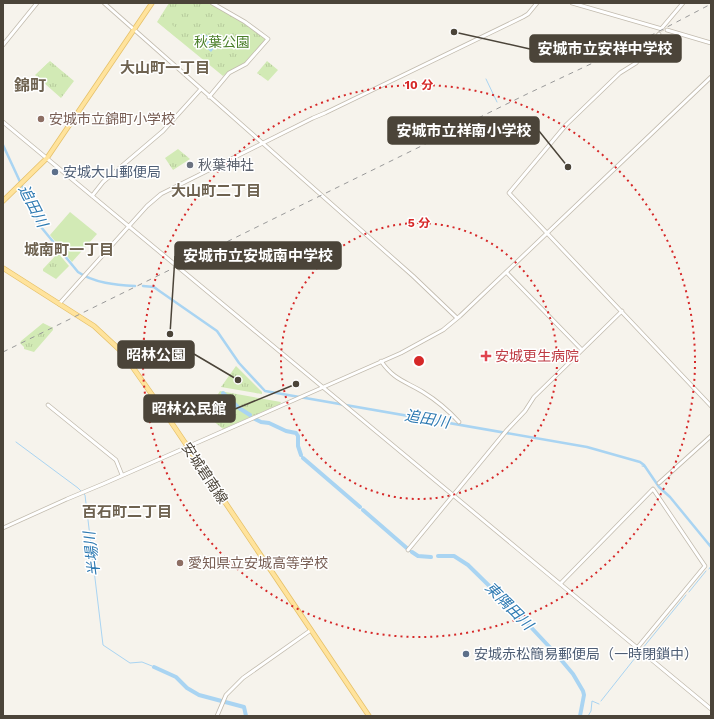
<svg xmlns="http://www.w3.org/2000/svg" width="714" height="719" viewBox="0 0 714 719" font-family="'Work Sans','Noto Sans JP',sans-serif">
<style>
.park{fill:url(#park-tufts)}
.garden{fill:#d2eab5}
.water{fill:url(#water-ripples)}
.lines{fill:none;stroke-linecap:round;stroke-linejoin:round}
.stream{stroke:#a9d4f2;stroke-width:1}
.canal{stroke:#a9d4f2;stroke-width:2.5}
.river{stroke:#a9d4f2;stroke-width:4}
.minor-casing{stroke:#c2bbae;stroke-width:4.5}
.major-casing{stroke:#e6c16a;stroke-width:5.5}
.minor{stroke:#fff;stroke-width:3}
.major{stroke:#ffe39c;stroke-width:4}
.rail{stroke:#9a9a9a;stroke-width:1;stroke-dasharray:5 5;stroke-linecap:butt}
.ring{fill:none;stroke:#d62828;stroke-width:2;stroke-dasharray:2 4}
.education-dot{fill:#8d6e63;stroke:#fff;stroke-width:1.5}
.worship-dot{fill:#6b7280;stroke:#fff;stroke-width:1.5}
.service-dot{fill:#5c6f8a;stroke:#fff;stroke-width:1.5}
.health-dot{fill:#e0444e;stroke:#fff;stroke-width:1.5}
.labels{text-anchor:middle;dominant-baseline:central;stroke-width:3;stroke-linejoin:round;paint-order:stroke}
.park-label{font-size:14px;fill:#4a7f2a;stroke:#fff}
.education-label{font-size:14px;fill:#785e54;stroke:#fff;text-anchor:start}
.worship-label{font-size:14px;fill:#5b616d;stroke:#fff;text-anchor:start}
.service-label{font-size:14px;fill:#4e5e75;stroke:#fff;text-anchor:start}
.health-label{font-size:14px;fill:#be3a42;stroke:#fff;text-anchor:start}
.street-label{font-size:14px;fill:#4b4439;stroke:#fff}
.neighbourhood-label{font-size:15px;font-weight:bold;fill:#6e6250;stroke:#fff}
.water-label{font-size:15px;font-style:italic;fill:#2e7ab2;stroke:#fff}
.quarter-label{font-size:16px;font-weight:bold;fill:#6e6250;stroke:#fff}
.centre{fill:#d62828;stroke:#fff;stroke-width:2}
.ring-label{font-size:12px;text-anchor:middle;font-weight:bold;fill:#d62828;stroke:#fff;stroke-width:3;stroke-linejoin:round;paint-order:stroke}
.leader{fill:none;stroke:#4b4439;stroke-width:1.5}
.callout-dot{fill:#4b4439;stroke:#fff;stroke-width:1.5}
.callout{fill:#4b4439;stroke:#4b4439;stroke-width:1.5}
.callout-label{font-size:15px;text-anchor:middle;font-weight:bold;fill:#fff}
</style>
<defs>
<pattern id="park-tufts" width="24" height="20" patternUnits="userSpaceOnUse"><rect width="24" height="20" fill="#d2eab5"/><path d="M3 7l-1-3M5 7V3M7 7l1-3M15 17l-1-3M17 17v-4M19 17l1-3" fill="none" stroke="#b6ca9c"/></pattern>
<pattern id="water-ripples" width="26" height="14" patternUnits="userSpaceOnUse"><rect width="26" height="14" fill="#a9d4f2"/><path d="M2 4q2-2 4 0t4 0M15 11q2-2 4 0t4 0" fill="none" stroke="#8caec5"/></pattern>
</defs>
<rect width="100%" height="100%" fill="#f6f3ec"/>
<path class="park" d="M 169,3 L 211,3 L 245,24 L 266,39 L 245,63 L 228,72 L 223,76 L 157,22 Z
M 50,61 L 74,81 L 61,98 L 35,75 Z
M 267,61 L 278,70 L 268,81 L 257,73 Z
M 178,149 L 190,159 L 173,170 L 165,158 Z
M 58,253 L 69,266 L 56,279 L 43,271 L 43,269 Z
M 43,323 L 53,328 L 53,330 L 34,352 L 24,349 L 24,347 L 20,343 L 21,341 Z
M 236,366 L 262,392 L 262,394 L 221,387 Z
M 220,391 L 281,402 L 280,404 L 223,429 L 205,414 Z"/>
<path class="garden" d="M 162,17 L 181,32 L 177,38 L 158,22 Z
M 48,63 L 59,73 L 48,85 L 37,74 Z
M 70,212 L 97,234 L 72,262 L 50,235 Z"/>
<path class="water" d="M 202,34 L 209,36 L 212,42 L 216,43 L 217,45 L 211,52 L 198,40 L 199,35 Z"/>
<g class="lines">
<path class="stream" d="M 486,79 L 497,102
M 16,442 L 78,488 L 85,495 L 103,645 L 130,663 L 142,662 L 152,666
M 642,466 L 646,467
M 709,544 L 711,543
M 709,569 L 711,566
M 689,592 L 706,571
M 642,649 L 686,595
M 601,701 L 639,653
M 588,716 L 591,711 L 592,701 L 599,704"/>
<path class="canal" d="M 3,145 L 41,227 L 78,272 C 94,283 116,285 135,286
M 143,286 L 154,287 L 158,290 L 217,331 L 239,363 L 265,391 L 587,447 L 640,462 L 644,465 L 659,487 L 670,497 L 711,547"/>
<path class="river" d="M 223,393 L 239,408 L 250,415
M 253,418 L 261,422 L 269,423 L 286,431 L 296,433 L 298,436 L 298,446 L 301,455
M 303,458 L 360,507
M 363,510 L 409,550
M 412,552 L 418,556 L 431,557
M 438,556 L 454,556 L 468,565 L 527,623 L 557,655 L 573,674 L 583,691 L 584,695 L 580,716
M 154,667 L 176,677 L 187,688 L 199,695 L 244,707 L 246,716"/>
<defs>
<path id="minor" d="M 104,3 L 413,276 L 457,318
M 572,3 L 662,29
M 661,29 L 683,3
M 667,30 L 711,43
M 659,34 L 636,63 L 620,73 L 566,125 L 509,193 L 711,406
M 3,45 L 37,3
M 209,97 L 229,73 L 246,64 L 268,39 L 245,22 L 212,3
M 3,122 L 711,709
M 92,196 L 103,182 L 163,131 L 201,89
M 506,272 L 582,350
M 59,304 L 147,206 L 161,194 L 313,118 L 325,113 L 523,17 L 528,14 L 537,3
M 381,361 C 394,380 405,381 423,392 C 436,400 449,411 459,422
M 48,405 L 116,460 L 122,475
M 659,483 L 711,436
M 3,528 L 67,499 L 103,484 L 401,353 L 443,330 L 460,316 L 711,77
M 408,550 L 507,430 L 525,411 L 534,397 L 622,311
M 560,584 L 653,489 L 705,566 L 638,647
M 217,716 L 226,695 L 243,678 L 311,630"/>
<path id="major" d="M 3,201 L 47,158 L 152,3
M 3,268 L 94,326 L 122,352 L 167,416 L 369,716"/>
</defs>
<use href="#minor" class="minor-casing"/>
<use href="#major" class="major-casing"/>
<use href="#minor" class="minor"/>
<use href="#major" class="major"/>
<path class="rail" d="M 3,352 L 527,94 L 648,37 L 711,4"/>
</g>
<g class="ring">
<circle cx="419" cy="361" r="138"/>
<circle cx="419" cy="361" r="276"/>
</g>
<g class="education-dot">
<circle cx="41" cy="119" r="4"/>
<circle cx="180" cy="563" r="4"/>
</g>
<circle class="worship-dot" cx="190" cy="165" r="4"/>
<g class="service-dot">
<circle cx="55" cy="172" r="4"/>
<circle cx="466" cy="654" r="4"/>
</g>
<path class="health-dot" d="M484 350h4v4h4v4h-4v4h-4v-4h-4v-4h4z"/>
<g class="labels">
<g class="park-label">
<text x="222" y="42">秋葉公園</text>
</g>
<g class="education-label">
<text x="49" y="119">安城市立錦町小学校</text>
<text x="188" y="563">愛知県立安城高等学校</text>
</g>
<g class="worship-label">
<text x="198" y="165">秋葉神社</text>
</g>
<g class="service-label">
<text x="63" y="172">安城大山郵便局</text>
<text x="474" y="654">安城赤松簡易郵便局（一時閉鎖中）</text>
</g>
<g class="health-label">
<text x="495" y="356">安城更生病院</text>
</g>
<g class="street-label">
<text transform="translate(205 473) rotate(56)">安城碧南線</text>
</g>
<g class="neighbourhood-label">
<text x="165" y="68">大山町一丁目</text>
<text x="216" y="191">大山町二丁目</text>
<text x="69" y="250">城南町一丁目</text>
<text x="127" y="512">百石町二丁目</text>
</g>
<g class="water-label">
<text transform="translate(33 206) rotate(63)">追田川</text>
<text transform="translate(427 419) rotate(10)">追田川</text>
<text transform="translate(92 554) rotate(-97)">半場川</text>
<text transform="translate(509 606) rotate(45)">東隅田川</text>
</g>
<g class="quarter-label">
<text x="30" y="85">錦町</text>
</g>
</g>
<circle cx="419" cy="361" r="6" class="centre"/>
<g class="ring-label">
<text x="419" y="89">10 分</text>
<text x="419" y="227">5 分</text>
</g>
<path class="leader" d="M454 32L530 49M568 167L539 131M170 334L175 256M238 380L194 354M296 384L235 409"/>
<g class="callout-dot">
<circle cx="454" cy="32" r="4"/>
<circle cx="568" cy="167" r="4"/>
<circle cx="170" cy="334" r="4"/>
<circle cx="238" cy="380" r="4"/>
<circle cx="296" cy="384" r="4"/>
</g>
<g class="callout">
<rect x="530" y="35" width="151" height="27" rx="4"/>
<rect x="388" y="117" width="151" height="27" rx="4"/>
<rect x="175" y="242" width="166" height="27" rx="4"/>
<rect x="118" y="341" width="76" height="27" rx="4"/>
<rect x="144" y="395" width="91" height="27" rx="4"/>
</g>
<g class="callout-label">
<text x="605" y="54">安城市立安祥中学校</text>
<text x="464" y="136">安城市立祥南小学校</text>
<text x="258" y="261">安城市立安城南中学校</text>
<text x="156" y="360">昭林公園</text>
<text x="189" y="414">昭林公民館</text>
</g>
<rect width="714" height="719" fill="none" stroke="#4b4439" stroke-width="8"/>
</svg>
